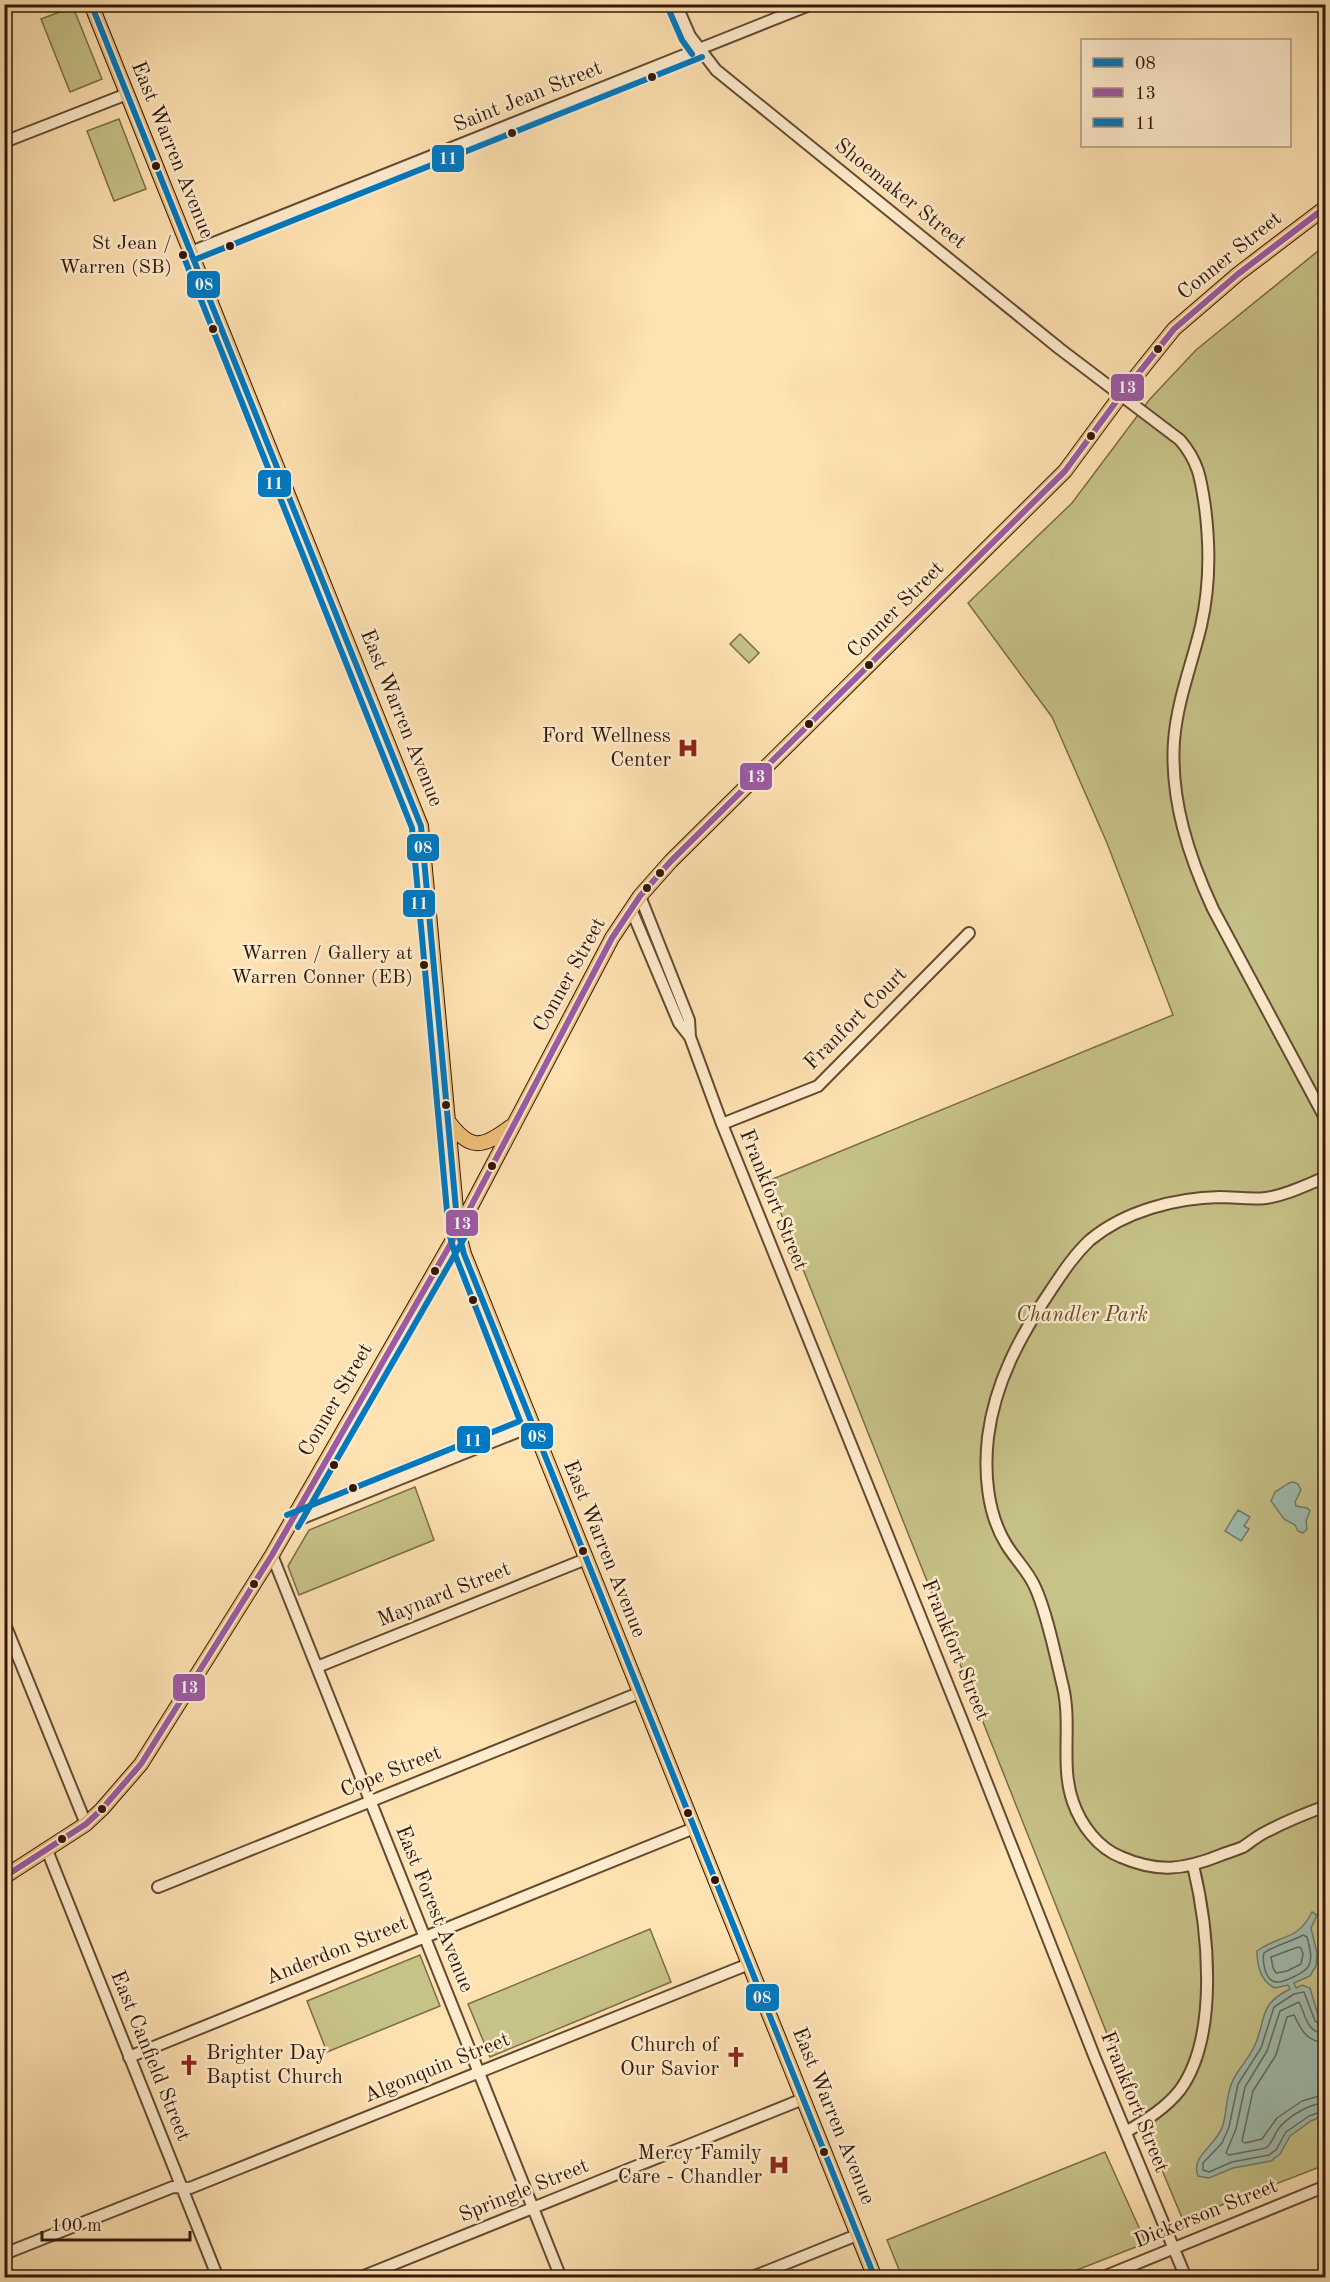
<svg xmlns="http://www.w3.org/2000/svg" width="1330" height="2282" viewBox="0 0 1330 2282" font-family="'Old Standard TT',serif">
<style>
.green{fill:#c6c288;stroke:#7c6c48;stroke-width:1.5}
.water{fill:#a0bdb0;stroke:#747b6d;stroke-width:1.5}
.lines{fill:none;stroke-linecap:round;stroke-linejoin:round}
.shore{stroke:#686a5c;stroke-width:1.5}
.minor-casing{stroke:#644a32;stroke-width:14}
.major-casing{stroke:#311708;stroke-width:16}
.minor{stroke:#ffeccd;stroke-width:10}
.major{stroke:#f0c179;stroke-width:14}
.bus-1-casing{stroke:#ffeccd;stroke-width:10}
.bus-2-casing{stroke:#ffeccd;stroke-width:10}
.bus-3-casing{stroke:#ffeccd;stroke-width:10}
.bus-1{stroke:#0079c2;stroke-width:6}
.bus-2{stroke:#9b5ba5;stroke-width:6}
.bus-3{stroke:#0079c2;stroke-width:6}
.bus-dot{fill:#311708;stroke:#ffeccd;stroke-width:2}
.labels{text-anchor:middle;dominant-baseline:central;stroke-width:5;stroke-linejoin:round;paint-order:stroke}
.bus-label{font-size:20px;fill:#311708;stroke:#ffeccd;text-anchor:end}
.street-label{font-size:21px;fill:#311708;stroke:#ffeccd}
.poi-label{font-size:21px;fill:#311708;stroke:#ffeccd;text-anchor:end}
.park-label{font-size:21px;font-style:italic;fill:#5e4a2e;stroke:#ffeccd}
.line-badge{stroke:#ffeccd;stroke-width:2}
.badge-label{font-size:16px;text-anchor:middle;font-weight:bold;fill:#fff}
</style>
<rect width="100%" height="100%" fill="#ffe2b2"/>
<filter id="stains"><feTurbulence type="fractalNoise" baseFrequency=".00333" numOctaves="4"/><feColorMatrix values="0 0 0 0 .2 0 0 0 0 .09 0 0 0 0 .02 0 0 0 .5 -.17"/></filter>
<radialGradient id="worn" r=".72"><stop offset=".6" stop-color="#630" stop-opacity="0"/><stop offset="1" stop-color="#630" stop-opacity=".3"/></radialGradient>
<path class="green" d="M 73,7 L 102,79 L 70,92 L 41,19 Z
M 119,119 L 146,189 L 114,201 L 87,131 Z
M 1325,250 L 1325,2165 L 1183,2220 L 1146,2132 L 768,1181 L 1173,1015 L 1107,843 L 1052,717 L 968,603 L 1072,503 L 1150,399 L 1196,350 L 1318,251 Z
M 740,634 L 759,653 L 749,663 L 730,644 Z
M 415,1487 L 434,1540 L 299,1595 L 288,1566 L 309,1530 Z
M 650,1929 L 671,1982 L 490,2057 L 468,2004 Z
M 420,1955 L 440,2006 L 327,2052 L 307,2001 Z
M 1105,2152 L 1146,2243 L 1059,2277 L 902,2277 L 887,2240 Z"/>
<path class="water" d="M 1293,1482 L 1298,1484 L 1301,1490 L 1295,1502 L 1296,1506 L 1307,1508 L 1310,1511 L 1306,1521 L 1307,1529 L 1303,1533 L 1298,1531 L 1295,1525 L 1284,1519 L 1271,1501 L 1275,1492 C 1281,1489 1286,1483 1293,1482 Z
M 1238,1510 L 1250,1517 L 1244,1526 L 1249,1529 L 1241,1541 L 1225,1531 Z
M 1312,1912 L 1317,1915 L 1311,1928 L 1317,1953 L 1316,1966 L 1310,1976 L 1294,1983 L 1296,1988 L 1302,1985 L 1310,1988 L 1317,2012 L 1325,2022 L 1325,2115 L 1311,2121 L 1290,2136 L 1280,2154 L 1271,2161 L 1233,2168 L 1209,2178 L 1198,2176 C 1190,2155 1217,2146 1223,2125 C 1227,2111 1226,2094 1233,2080 C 1239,2068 1250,2057 1255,2045 C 1267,2017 1258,2005 1290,1989 L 1288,1985 L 1275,1988 C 1260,1981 1257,1966 1257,1951 C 1280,1934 1297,1942 1312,1912 Z"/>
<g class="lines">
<path class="shore" d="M 1303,1935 L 1307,1937 C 1309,1946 1313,1957 1309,1965 C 1307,1972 1283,1983 1276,1982 C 1265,1981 1262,1961 1264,1953 C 1275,1945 1291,1942 1303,1935 Z
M 1298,1947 L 1301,1948 L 1303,1954 L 1301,1964 L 1287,1971 L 1276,1973 L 1273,1968 L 1271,1957 Z
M 1326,2027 L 1315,2021 L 1304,1992 L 1294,1994 L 1274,2007 L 1261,2048 L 1238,2084 L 1229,2127 L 1222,2143 L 1203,2163 L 1203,2170 L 1209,2172 L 1232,2162 L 1269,2155 L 1276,2150 L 1286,2132 L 1309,2116 L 1326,2110
M 1326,2034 C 1306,2033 1306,2015 1299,2002 L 1280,2011 L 1267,2051 L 1245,2087 L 1236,2129 L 1226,2153 L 1229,2155 L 1266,2148 C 1273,2143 1274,2134 1279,2128 C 1289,2116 1310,2103 1326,2103
M 1326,2043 C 1307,2042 1301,2030 1294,2015 L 1287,2017 L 1276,2055 L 1253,2091 L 1242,2141 L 1245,2143 L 1262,2139 L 1277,2118 L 1302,2101 L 1326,2094"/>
<defs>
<path id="minor" d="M 676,4 L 690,36 L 716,70 L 1060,349 L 1180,440 C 1199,462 1201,480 1205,507 C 1210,546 1210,587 1201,626 C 1192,664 1177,701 1174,741 C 1170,800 1189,857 1213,909 L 1326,1120
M 4,142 L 127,94
M 191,252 L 812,4
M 631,909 L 679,1023 L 690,1037 L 689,1020 L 640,896
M 690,1037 L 722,1124 L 962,1720 L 1095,2058 L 1186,2278
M 722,1124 L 818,1086 L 969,933
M 1326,1177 C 1306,1185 1287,1195 1266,1198 C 1251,1200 1235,1197 1220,1197 C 1175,1198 1125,1211 1090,1240 C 1074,1255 1063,1272 1051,1290 C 1020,1336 995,1382 988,1437 C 984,1472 987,1513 1006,1544 C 1015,1559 1028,1571 1035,1587 C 1047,1613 1056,1658 1063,1687 C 1072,1725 1060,1766 1073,1802 C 1081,1825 1098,1848 1121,1857 C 1158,1873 1184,1870 1221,1855 C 1228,1852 1236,1850 1243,1847 C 1249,1843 1255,1838 1262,1834 C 1282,1823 1304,1814 1326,1806
M 290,1523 L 532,1426
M 272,1555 L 561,2278
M 4,1622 L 86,1824
M 317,1667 L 586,1559
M 47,1850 L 218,2278
M 158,1887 L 639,1693
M 129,2057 L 694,1828
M 1126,2132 C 1146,2120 1166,2108 1180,2090 C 1220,2035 1208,1927 1193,1865
M 4,2254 L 173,2187 L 190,2188 L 749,1964
M 359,2278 L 803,2099
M 750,2278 L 857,2235
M 1101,2278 L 1326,2186"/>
<path id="major" d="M 91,4 L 421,826 L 458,1231 L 464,1254 L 875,2278
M 448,1121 C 470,1150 481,1149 510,1127
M 4,1877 L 86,1824 L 102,1809 L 141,1764 L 272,1555 L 458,1231 L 612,938 L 640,896 L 671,861 L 1065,471 L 1121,395 L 1174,329 L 1238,274 L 1326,207"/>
</defs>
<use href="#minor" class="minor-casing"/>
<use href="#major" class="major-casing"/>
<use href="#minor" class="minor"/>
<use href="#major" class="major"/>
<defs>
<path id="bus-1" d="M 91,4 L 421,826 L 458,1231 L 464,1254 L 875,2278"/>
<path id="bus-2" d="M 4,1877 L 86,1824 L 102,1809 L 141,1764 L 272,1555 L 458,1231 L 612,938 L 640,896 L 671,861 L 1065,471 L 1121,395 L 1174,329 L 1238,274 L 1326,207"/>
<path id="bus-3" d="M 668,8 L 682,40 L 692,54
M 183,255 L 412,828 L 449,1233 L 456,1257 L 520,1421 L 287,1515
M 194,260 L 702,57
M 298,1527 L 466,1235"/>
</defs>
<use href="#bus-1" class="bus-1-casing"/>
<use href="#bus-2" class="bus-2-casing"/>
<use href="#bus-3" class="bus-3-casing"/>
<use href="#bus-1" class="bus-1"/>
<use href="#bus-2" class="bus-2"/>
<use href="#bus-3" class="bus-3"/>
</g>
<defs>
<symbol id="hospital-bare" viewBox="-9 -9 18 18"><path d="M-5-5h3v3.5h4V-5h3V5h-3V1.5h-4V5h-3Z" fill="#8f2418" stroke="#ffeccd" stroke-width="2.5" paint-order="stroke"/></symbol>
<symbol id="church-bare" viewBox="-9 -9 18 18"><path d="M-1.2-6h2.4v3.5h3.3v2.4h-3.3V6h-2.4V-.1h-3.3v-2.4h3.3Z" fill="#8f2418" stroke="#ffeccd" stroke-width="2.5" paint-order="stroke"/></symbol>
</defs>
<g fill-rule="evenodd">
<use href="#hospital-bare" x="673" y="733" width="30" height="30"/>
<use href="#church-bare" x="721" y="2042" width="30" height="30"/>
<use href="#church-bare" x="174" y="2050" width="30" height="30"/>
<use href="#hospital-bare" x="764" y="2150" width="30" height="30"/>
</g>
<g class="bus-dot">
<circle cx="652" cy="77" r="5"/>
<circle cx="512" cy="133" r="5"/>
<circle cx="156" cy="166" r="5"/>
<circle cx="230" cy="246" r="5"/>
<circle cx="183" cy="255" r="5"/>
<circle cx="213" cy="329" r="5"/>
<circle cx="1158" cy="349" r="5"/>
<circle cx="1091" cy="436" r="5"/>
<circle cx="869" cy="665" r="5"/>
<circle cx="809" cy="724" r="5"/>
<circle cx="660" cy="873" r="5"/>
<circle cx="647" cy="888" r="5"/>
<circle cx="424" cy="965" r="5"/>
<circle cx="446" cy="1105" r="5"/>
<circle cx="492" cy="1166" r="5"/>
<circle cx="435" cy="1271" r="5"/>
<circle cx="473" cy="1300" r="5"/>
<circle cx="334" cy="1465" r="5"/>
<circle cx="353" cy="1488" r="5"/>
<circle cx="583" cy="1551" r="5"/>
<circle cx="254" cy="1584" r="5"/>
<circle cx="102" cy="1809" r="5"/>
<circle cx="688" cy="1813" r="5"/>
<circle cx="62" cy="1839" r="5"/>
<circle cx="715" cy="1880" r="5"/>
<circle cx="824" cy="2152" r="5"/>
</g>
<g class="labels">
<g class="bus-label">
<text x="172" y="244">St Jean /<tspan x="172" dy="24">Warren (SB)</tspan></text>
<text x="413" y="954">Warren / Gallery at<tspan x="413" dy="24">Warren Conner (EB)</tspan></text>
</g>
<g class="street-label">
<text transform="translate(528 97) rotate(-22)">Saint Jean Street</text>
<text transform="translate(172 150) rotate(68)">East Warren Avenue</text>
<text transform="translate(900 194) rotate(39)">Shoemaker Street</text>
<text transform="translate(1230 256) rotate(-39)">Conner Street</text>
<text transform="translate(896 610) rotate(-45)">Conner Street</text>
<text transform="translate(401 718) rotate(68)">East Warren Avenue</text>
<text transform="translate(570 975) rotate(-61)">Conner Street</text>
<text transform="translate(856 1019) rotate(-45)">Franfort Court</text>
<text transform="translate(773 1200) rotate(68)">Frankfort Street</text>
<text transform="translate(336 1400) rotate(-60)">Conner Street</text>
<text transform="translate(604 1549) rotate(68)">East Warren Avenue</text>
<text transform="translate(444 1595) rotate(-22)">Maynard Street</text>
<text transform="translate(955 1650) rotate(68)">Frankfort Street</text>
<text transform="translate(391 1772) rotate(-22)">Cope Street</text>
<text transform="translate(434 1909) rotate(68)">East Forest Avenue</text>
<text transform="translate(337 1951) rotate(-22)">Anderdon Street</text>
<text transform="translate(150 2056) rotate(68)">East Canfield Street</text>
<text transform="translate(437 2068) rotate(-22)">Algonquin Street</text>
<text transform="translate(1134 2102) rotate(68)">Frankfort Street</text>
<text transform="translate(833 2116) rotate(68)">East Warren Avenue</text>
<text transform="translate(524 2191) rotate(-22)">Springle Street</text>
<text transform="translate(1206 2214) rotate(-22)">Dickerson Street</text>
</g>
<g class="poi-label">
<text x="671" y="736">Ford Wellness<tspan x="671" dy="24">Center</tspan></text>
<text x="719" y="2045">Church of<tspan x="719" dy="24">Our Savior</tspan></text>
<text x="206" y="2053" text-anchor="start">Brighter Day<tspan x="206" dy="24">Baptist Church</tspan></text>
<text x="762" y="2153">Mercy Family<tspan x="762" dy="24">Care - Chandler</tspan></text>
</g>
<g class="park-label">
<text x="1082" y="1315">Chandler Park</text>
</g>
</g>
<g class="line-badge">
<rect x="431" y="144" width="34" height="29" rx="6" fill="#0079c2"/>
<rect x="186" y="270" width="35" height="29" rx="6" fill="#0079c2"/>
<rect x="1110" y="373" width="35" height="29" rx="6" fill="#9b5ba5"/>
<rect x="257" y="469" width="35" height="29" rx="6" fill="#0079c2"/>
<rect x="739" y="762" width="34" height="29" rx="6" fill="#9b5ba5"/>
<rect x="406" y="833" width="34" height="29" rx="6" fill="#0079c2"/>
<rect x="402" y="889" width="34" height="29" rx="6" fill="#0079c2"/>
<rect x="445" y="1209" width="34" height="28" rx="6" fill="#9b5ba5"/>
<rect x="520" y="1422" width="34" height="28" rx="6" fill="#0079c2"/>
<rect x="456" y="1425" width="35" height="29" rx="6" fill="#0079c2"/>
<rect x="172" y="1673" width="34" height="29" rx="6" fill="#9b5ba5"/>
<rect x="745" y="1983" width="35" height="29" rx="6" fill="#0079c2"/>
</g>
<g class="badge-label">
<text x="448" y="164">11</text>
<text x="204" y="290">08</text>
<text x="1127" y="393">13</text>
<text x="274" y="489">11</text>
<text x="756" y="782">13</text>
<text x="423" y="853">08</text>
<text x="419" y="909">11</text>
<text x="462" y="1229">13</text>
<text x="537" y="1442">08</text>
<text x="473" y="1446">11</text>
<text x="189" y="1693">13</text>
<text x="762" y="2003">08</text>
</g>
<rect width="1330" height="2282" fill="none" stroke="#ffe2b2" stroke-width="24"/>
<rect x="6" y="6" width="1318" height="2270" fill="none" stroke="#311708" stroke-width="3"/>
<rect x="12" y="12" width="1306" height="2258" fill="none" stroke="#311708" stroke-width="1.5"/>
<rect x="1081" y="39" width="210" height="108" fill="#ffeccd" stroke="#ad977e" stroke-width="1.5"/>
<rect x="1093" y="58" width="30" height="9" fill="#0079c2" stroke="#ad977e" stroke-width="1.5"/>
<text x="1135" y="69" font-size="18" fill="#311708">08</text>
<rect x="1093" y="88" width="30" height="9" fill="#9b5ba5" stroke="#ad977e" stroke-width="1.5"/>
<text x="1135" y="99" font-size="18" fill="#311708">13</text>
<rect x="1093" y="118" width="30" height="9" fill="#0079c2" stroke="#ad977e" stroke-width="1.5"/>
<text x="1135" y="129" font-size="18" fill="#311708">11</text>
<path d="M42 2231v9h148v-9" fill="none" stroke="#311708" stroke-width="3"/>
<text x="51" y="2231" font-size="18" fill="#311708" stroke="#ffeccd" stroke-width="4.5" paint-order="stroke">100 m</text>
<rect width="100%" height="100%" filter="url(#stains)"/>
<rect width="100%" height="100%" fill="url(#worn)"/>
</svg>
